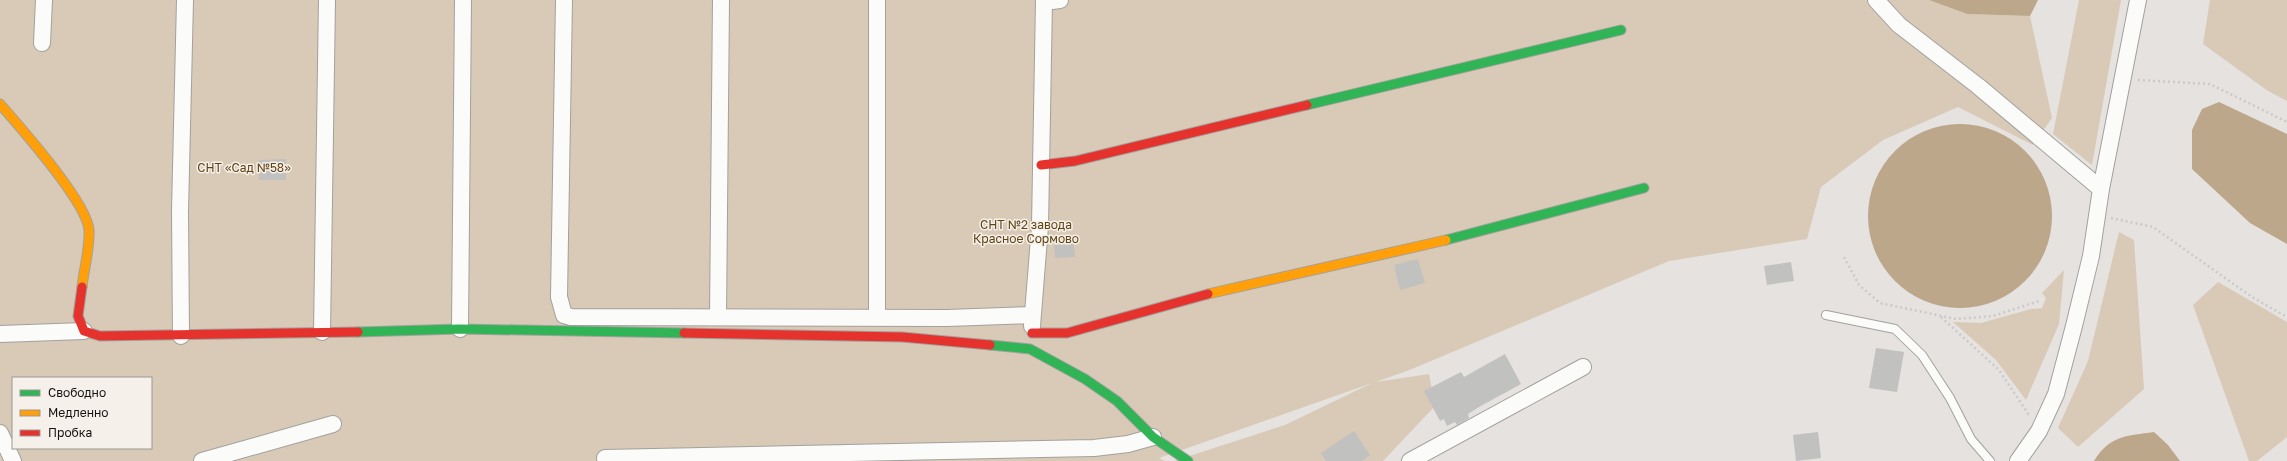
<svg xmlns="http://www.w3.org/2000/svg" width="2287" height="461" viewBox="0 0 2287 461" font-family="'Golos Text',sans-serif">
<style>
.green{fill:#d9cab7;fill-rule:evenodd}
.water{fill:#bca78a}
.building{fill:#c1c1c0}
.lines{fill:none;stroke-linecap:round;stroke-linejoin:round}
.lane-casing{stroke:#a2a19e;stroke-width:10}
.street-casing{stroke:#a2a19e;stroke-width:18}
.fast-casing{stroke:#a2a19e;stroke-width:11}
.slow-casing{stroke:#a2a19e;stroke-width:11}
.jam-casing{stroke:#a2a19e;stroke-width:11}
.path{stroke:#cbcaca;stroke-width:2.5;stroke-dasharray:2 3;stroke-linecap:butt}
.lane{stroke:#fbfbfa;stroke-width:8}
.street{stroke:#fbfbfa;stroke-width:16}
.fast{stroke:#30b455;stroke-width:9}
.slow{stroke:#ff9f0a;stroke-width:9}
.jam{stroke:#e5322d;stroke-width:9}
.labels{text-anchor:middle;dominant-baseline:central;stroke-width:3;stroke-linejoin:round;paint-order:stroke}
.park-label{font-size:12px;fill:#614311;stroke:#f5f0ea}
</style>
<rect width="100%" height="100%" fill="#e5e2df"/>
<path class="green" d="M 0,0 L 1929,0 L 1967,14 L 2030,16 L 2052,118 L 2033,145 L 1958,107 L 1883,140 L 1821,187 L 1807,239 L 1669,261 L 1412,369 L 1376,382 L 1429,374 L 1435,406 L 1383,461 L 1174,461 L 1285,425 L 1372,383 L 1159,458 L 1165,461 L 0,461 ZM 13,378 L 151,378 L 151,448 L 13,448 Z
M 2079,0 L 2121,0 L 2092,165 L 2053,134 Z
M 2210,0 L 2287,0 L 2287,101 L 2268,91 L 2203,44 Z
M 2119,232 L 2134,240 L 2144,389 L 2078,447 L 2058,428 L 2088,361 Z
M 2064,270 L 2059,324 L 2026,400 L 1996,360 L 1953,322 L 1981,323 L 2031,309 L 2042,308 L 2046,298 L 2042,293 Z
M 2218,282 L 2287,322 L 2287,437 L 2257,461 L 2249,461 L 2193,305 Z"/>
<path class="water" d="M 1929,0 L 2038,0 L 2030,16 L 1967,14 Z
M 2219,102 L 2287,134 L 2287,244 L 2250,223 L 2192,169 L 2192,130 L 2202,109 Z
M1868 216a92 92 0 1 1 184 0a92 92 0 1 1-184 0Z
M 2154,432 L 2168,445 L 2180,461 L 2094,461 C 2110,435 2127,436 2154,432 Z"/>
<path class="building" d="M 286,159 L 286,180 L 259,180 L 259,160 Z
M 1074,244 L 1075,257 L 1055,258 L 1054,245 Z
M 1418,259 L 1425,283 L 1400,290 L 1394,265 Z
M 1791,262 L 1794,281 L 1767,285 L 1764,266 Z
M 1876,348 L 1904,352 L 1897,392 L 1869,388 Z
M 1505,354 L 1521,384 L 1479,407 L 1468,414 L 1469,418 L 1457,425 L 1455,422 L 1447,426 L 1444,419 L 1440,421 L 1424,391 L 1461,372 L 1464,377 Z
M 1354,431 L 1370,455 L 1362,461 L 1326,461 L 1321,453 Z
M 1818,432 L 1821,458 L 1796,461 L 1793,435 Z"/>
<g class="lines">
<defs>
<path id="lane" d="M 1826,315 L 1895,329 L 1922,355 L 1950,398 L 1971,439 L 1990,461"/>
<path id="street" d="M 564,0 L 559,297 L 564,315 L 571,317 L 947,318 L 1033,315
M 877,0 L 877,318
M 1876,0 L 1899,25 L 1978,86 L 2101,189
M 1044,2 L 1060,0
M 42,43 L 44,0
M 718,317 L 721,0
M 1032,326 L 1040,226 L 1044,0
M 460,329 L 463,0
M 322,332 L 327,0
M 0,334 L 84,331
M 181,336 L 180,211 L 185,0
M 0,433 L 13,461
M 605,458 L 1094,448 L 1128,444 L 1153,437
M 202,461 L 333,424
M 1410,461 L 1583,367
M 2018,461 L 2039,431 L 2056,394 L 2074,326 L 2091,256 L 2101,189 L 2138,0"/>
<path id="fast" d="M 1307,105 L 1621,30
M 1446,240 L 1644,188
M 358,332 L 460,329 L 684,333
M 990,345 L 1030,349 L 1085,379 L 1117,401 L 1153,437 L 1188,461"/>
<path id="slow" d="M 0,104 C 20,127 87,202 89,230 C 90,248 84,269 82,287
M 1208,294 L 1446,240"/>
<path id="jam" d="M 1041,165 L 1075,161 L 1307,105
M 82,287 L 78,316 L 84,331 L 100,336 L 358,332
M 684,333 L 902,337 L 990,345
M 1032,333 L 1067,333 L 1208,294"/>
</defs>
<use href="#lane" class="lane-casing"/>
<use href="#street" class="street-casing"/>
<use href="#fast" class="fast-casing"/>
<use href="#slow" class="slow-casing"/>
<use href="#jam" class="jam-casing"/>
<path class="path" d="M 2138,80 L 2210,84 L 2287,122
M 2111,218 L 2153,227 L 2252,297 L 2287,317
M 1844,257 L 1859,285 L 1880,303 L 1956,319 L 1993,316 L 2039,301
M 1941,317 L 1999,370 L 2029,415"/>
<use href="#lane" class="lane"/>
<use href="#street" class="street"/>
<use href="#fast" class="fast"/>
<use href="#slow" class="slow"/>
<use href="#jam" class="jam"/>
</g>
<g class="labels">
<g class="park-label">
<text x="244" y="167">СНТ «Сад №58»</text>
<text x="1026" y="224">СНТ №2 завода<tspan x="1026" dy="14">Красное Сормово</tspan></text>
</g>
</g>
<rect x="12" y="377" width="140" height="72" fill="#f5f0ea" stroke="#9b9893"/>
<rect x="20" y="390" width="20" height="6" fill="#30b455" stroke="#9b9893"/>
<text x="48" y="397" font-size="12" fill="#141311">Свободно</text>
<rect x="20" y="410" width="20" height="6" fill="#ff9f0a" stroke="#9b9893"/>
<text x="48" y="417" font-size="12" fill="#141311">Медленно</text>
<rect x="20" y="430" width="20" height="6" fill="#e5322d" stroke="#9b9893"/>
<text x="48" y="437" font-size="12" fill="#141311">Пробка</text>
</svg>
